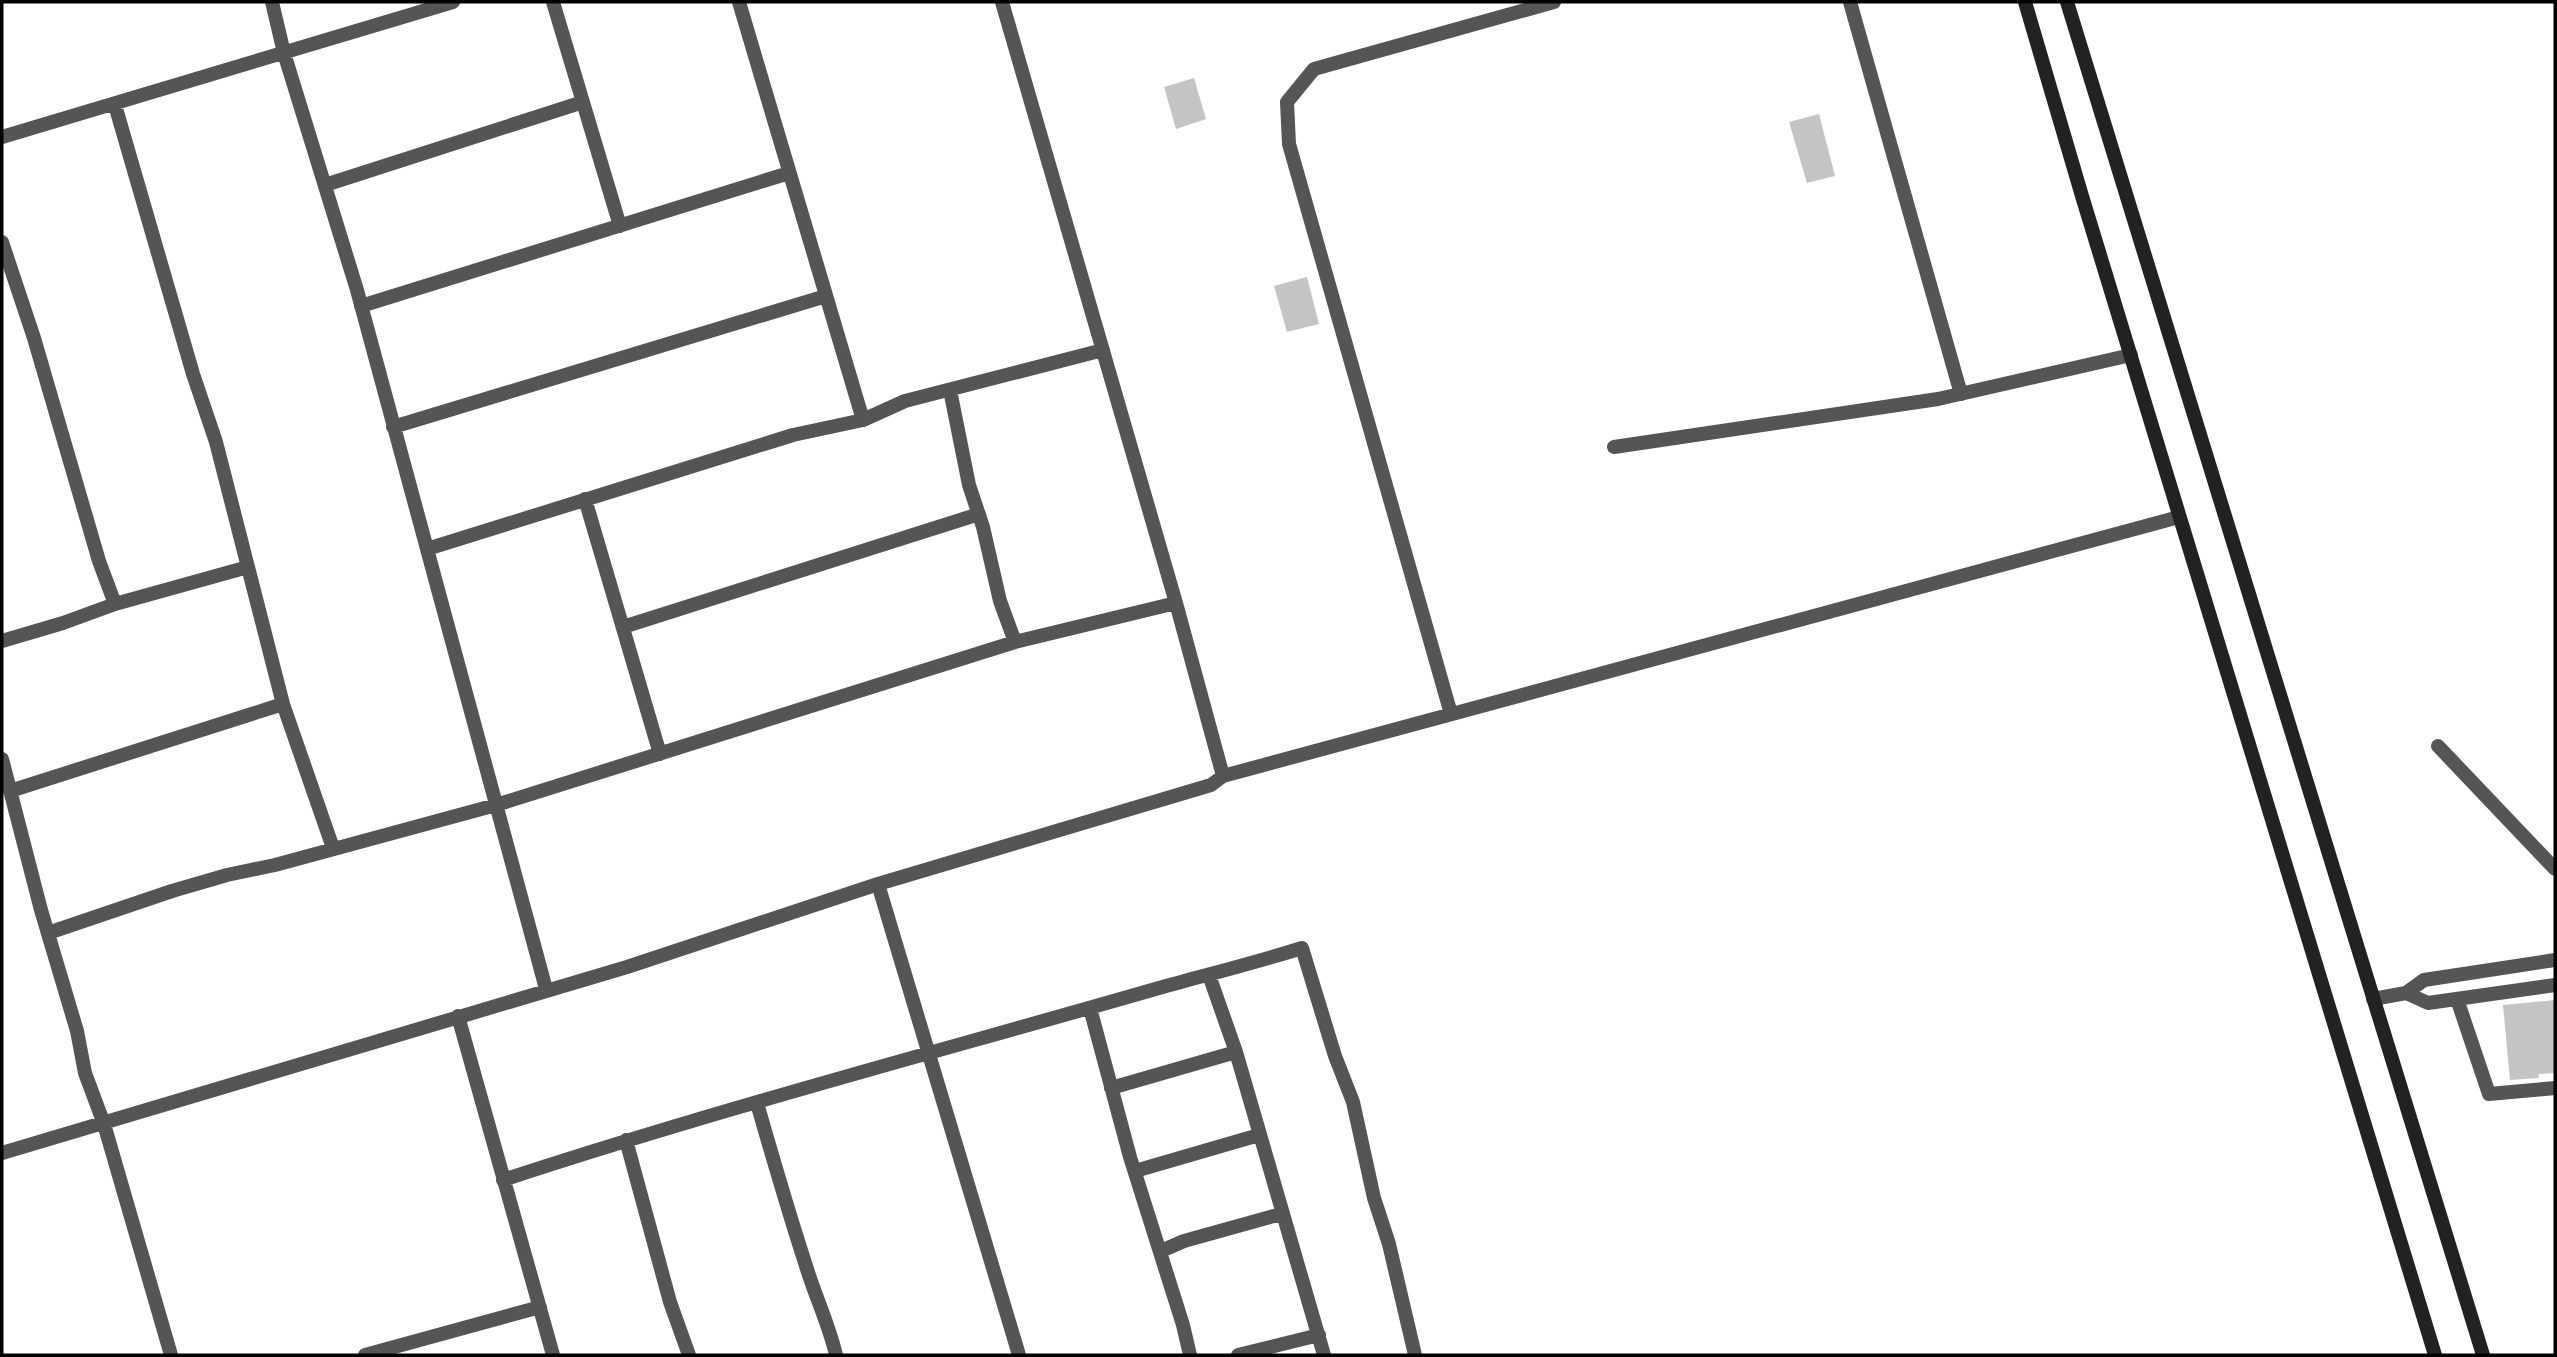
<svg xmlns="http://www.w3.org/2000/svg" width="2557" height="1357" viewBox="0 0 2557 1357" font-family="Ubuntu,sans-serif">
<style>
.building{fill:#c4c4c4}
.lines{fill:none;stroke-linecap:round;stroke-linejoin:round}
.street{stroke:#555;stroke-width:14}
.secondary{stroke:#222;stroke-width:14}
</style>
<rect width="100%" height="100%" fill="#fff"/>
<path class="building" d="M 1194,78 L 1206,119 L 1176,129 L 1164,87 Z
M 1819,114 L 1835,176 L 1807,183 L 1789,122 Z
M 1307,277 L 1319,324 L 1287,332 L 1274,286 Z
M 2555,1000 L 2555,1073 L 2538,1074 L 2539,1078 L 2510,1080 L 2503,1005 Z"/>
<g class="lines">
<path class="street" d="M 272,2 L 284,53 L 357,290 L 546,989
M 553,2 L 620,226
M 739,2 L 863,420
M 1850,2 L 1961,394
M 115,105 L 193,374 L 216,442 L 283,704
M 2,137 L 453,2
M 325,185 L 583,102
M 2,242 L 34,338 L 99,561 L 115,604 L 63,623 L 2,641
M 361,306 L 789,173
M 950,390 L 969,485 L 983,527 L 1000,601 L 1015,642
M 393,427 L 826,296
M 1614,447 L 1938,399 L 2131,355
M 585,499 L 660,754
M 427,549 L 793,435 L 863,420 L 905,401 L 1103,350
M 115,604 L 248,567
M 623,627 L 979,514
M 1451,714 L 1289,144 L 1287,102 L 1314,69 L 1554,2
M 2438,746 L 2555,869
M 2,759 L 41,910 L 77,1031 L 85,1073 L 104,1124 L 171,1355
M 1223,776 L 2179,517
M 10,791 L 283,704 L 333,848
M 878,884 L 1019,1355
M 48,933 L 172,891 L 227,875 L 275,865 L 496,805 L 1015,642 L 1176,603
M 1209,975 L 1236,1052 L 1324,1355
M 2406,993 L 2428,1003 L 2555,985
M 2373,999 L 2406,993 L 2424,980 L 2555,960
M 2457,999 L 2489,1094 L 2555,1088
M 1090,1008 L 1130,1157 L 1183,1325 L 1190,1355
M 458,1016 L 553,1355
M 1111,1088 L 1236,1052
M 757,1103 C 773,1159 789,1214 807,1269 C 816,1298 829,1325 836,1355
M 626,1140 L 670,1302 L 689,1355
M 2,1153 L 627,967 L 878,884 L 1211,785 L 1223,776 L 1176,603 L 1002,2
M 1135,1171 L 1259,1135
M 503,1180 C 719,1109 940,1051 1159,988 C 1206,975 1254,963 1302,948 L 1335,1056 L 1353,1102 L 1374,1198 L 1389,1244 L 1415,1355
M 1161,1251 L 1184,1241 L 1281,1214
M 365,1355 L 540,1307
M 1238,1355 L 1319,1335"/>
<path class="secondary" d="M 2025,2 L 2082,196 L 2435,1355
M 2067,2 L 2483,1355"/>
</g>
<rect width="2557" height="1357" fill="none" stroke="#000000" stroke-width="7"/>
</svg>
